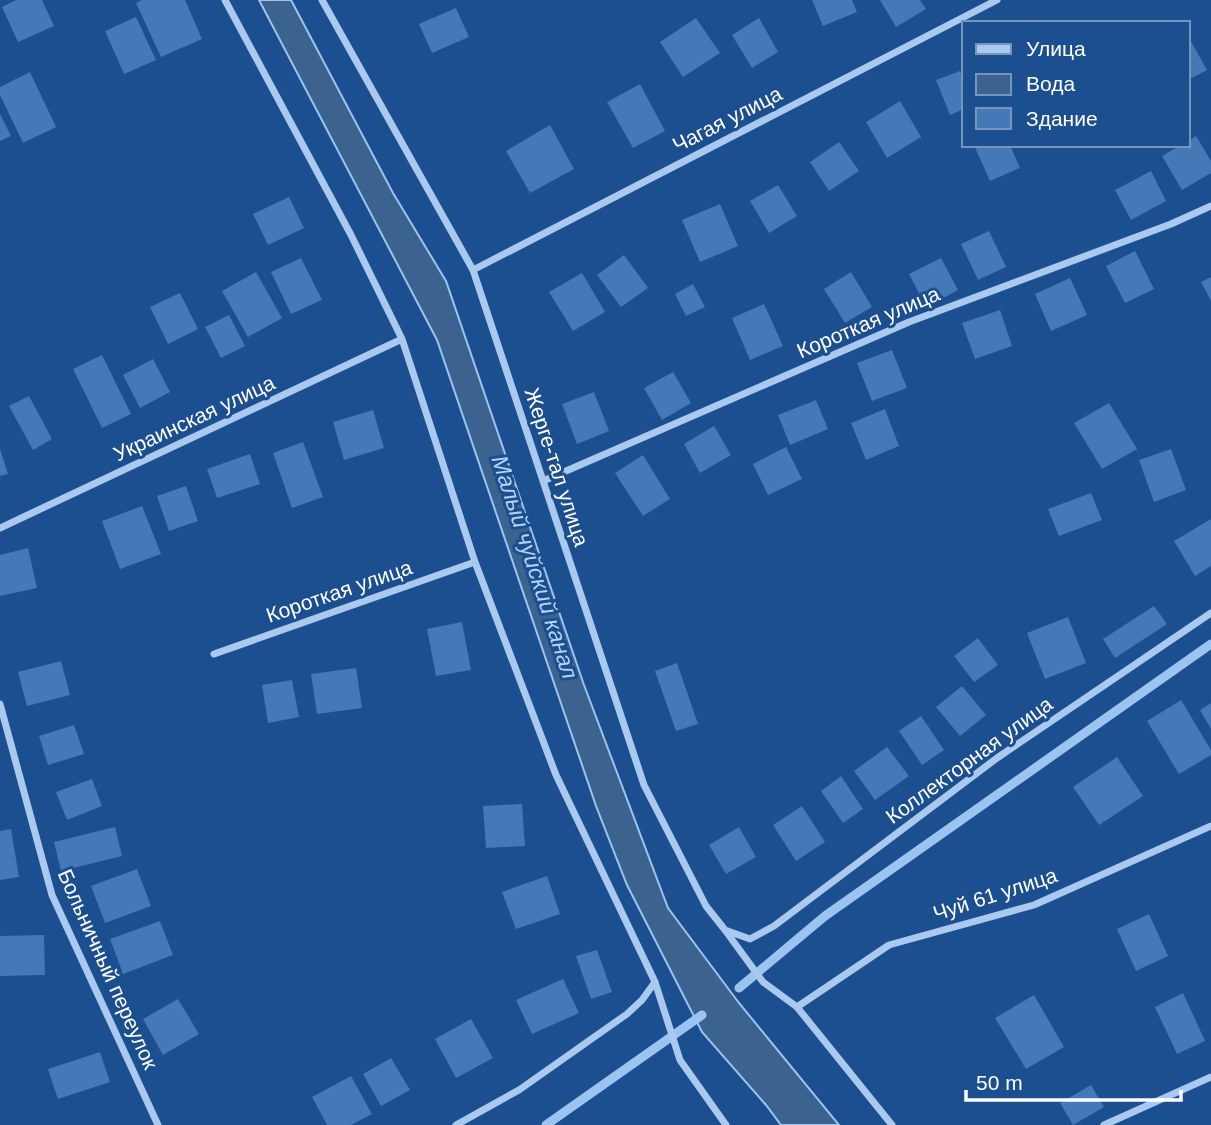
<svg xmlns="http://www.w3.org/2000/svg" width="1211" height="1125" viewBox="0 0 1211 1125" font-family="Arial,sans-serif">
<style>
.water{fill:#3c6290;stroke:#9cc4f0;stroke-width:2}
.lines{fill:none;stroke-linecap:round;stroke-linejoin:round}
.stream{stroke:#9cc4f0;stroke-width:9}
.building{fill:#4478b7}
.street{stroke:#a9c9ee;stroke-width:7}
.labels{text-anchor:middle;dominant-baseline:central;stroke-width:6;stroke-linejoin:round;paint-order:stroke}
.street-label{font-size:21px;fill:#fff;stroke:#1b4f8f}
.water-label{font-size:23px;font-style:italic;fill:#b5d3f5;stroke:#1b4f8f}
</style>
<rect width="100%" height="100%" fill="#1b4f8f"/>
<path class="water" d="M 259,0 L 291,0 L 393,193 L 446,281 L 584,685 L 668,908 L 739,1003 L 839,1125 L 781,1125 L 766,1105 L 702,1032 L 627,885 L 596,806 L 437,340 Z"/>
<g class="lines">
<path class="stream" d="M 739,988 L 825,916 L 1211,644
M 546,1125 L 702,1015"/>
</g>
<path class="building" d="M 16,0 L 42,0 L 54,26 L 18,42 L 2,7 Z
M 142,0 L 185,0 L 202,39 L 161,57 L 136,3 Z
M 812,0 L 852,0 L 857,12 L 823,26 Z
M 880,0 L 920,0 L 926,9 L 896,27 Z
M 456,8 L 469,37 L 432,53 L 419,24 Z
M 136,17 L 156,60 L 124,74 L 105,31 Z
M 696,18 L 720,53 L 683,77 L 660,42 Z
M 759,18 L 778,52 L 752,68 L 732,35 Z
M 1188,36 L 1207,70 L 1188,80 Z
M 960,71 L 964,82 L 964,109 L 950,115 L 936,80 Z
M 30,72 L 56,127 L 23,143 L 0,95 L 0,87 Z
M 640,84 L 665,131 L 633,148 L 607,102 Z
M 900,101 L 921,137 L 887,158 L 866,122 Z
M 0,114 L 11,136 L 0,141 Z
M 550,125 L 574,169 L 530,193 L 506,151 Z
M 1196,136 L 1211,161 L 1211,173 L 1182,190 L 1162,156 L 1181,145 L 1188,145 L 1188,141 Z
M 839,142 L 859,171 L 829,191 L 810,162 Z
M 974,145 L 1010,145 L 1020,168 L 990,181 Z
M 1151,171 L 1166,201 L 1131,220 L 1115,190 Z
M 778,185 L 797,216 L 769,233 L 750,201 Z
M 289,197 L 304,228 L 268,245 L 253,214 Z
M 720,204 L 738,246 L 700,262 L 682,220 Z
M 989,231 L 1006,267 L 978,280 L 961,244 Z
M 1135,251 L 1154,289 L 1125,303 L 1106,266 Z
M 624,255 L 648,288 L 621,307 L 597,275 Z
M 301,258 L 322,300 L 291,314 L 271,272 Z
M 941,258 L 958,290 L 926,307 L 909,274 Z
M 256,272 L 282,318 L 248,337 L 222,291 Z
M 851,272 L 872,307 L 845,323 L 824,289 Z
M 582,273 L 605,312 L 573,331 L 549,292 Z
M 1211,277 L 1211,301 L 1201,282 Z
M 1070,278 L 1087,315 L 1051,331 L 1035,294 Z
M 693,284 L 705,307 L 686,316 L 675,294 Z
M 180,293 L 198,329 L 168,344 L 150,307 Z
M 764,304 L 783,346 L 750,360 L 732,318 Z
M 1000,310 L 1012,346 L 975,359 L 962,323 Z
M 229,315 L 245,346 L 221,358 L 205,327 Z
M 892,350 L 907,388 L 872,401 L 857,363 Z
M 102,355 L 131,414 L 102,428 L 73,369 Z
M 153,359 L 170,392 L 140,408 L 123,375 Z
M 673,372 L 691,403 L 662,420 L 644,388 Z
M 594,392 L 609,431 L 577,444 L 562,404 Z
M 29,396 L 52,439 L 33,450 L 9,406 Z
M 816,400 L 828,429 L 790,445 L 778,415 Z
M 1109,403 L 1137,449 L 1102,469 L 1074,423 Z
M 885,409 L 899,446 L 866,460 L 851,423 Z
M 373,410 L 384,448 L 344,460 L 333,422 Z
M 714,426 L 731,455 L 700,473 L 684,444 Z
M 303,442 L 323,497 L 292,508 L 273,453 Z
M 786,447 L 802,479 L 768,495 L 753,464 Z
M 0,449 L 8,474 L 0,476 Z
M 1171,449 L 1186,490 L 1154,502 L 1139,460 Z
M 250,454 L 260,484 L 217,498 L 207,469 Z
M 643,455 L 670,499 L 643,516 L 615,473 Z
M 186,486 L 198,521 L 169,531 L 157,496 Z
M 1091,493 L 1102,520 L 1059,536 L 1048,509 Z
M 142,506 L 161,554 L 120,569 L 102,521 Z
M 1211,519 L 1211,566 L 1195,576 L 1174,541 Z
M 28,548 L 37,588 L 0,596 L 0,555 Z
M 1154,606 L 1167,624 L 1115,658 L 1103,639 Z
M 1068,617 L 1086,663 L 1045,679 L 1027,633 Z
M 462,622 L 471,670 L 436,676 L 427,629 Z
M 978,638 L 998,665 L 974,682 L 954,656 Z
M 61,661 L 70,695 L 27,706 L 18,672 Z
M 677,663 L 698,724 L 676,731 L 655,671 Z
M 356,668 L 362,708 L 317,714 L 311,674 Z
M 292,680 L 299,717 L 268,723 L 262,685 Z
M 962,686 L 986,715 L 960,736 L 936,707 Z
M 1181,700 L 1211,750 L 1211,755 L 1179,774 L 1147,721 Z
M 1211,703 L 1211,729 L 1200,710 Z
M 921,716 L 944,750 L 922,765 L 899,731 Z
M 74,725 L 84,754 L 48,765 L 39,736 Z
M 887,747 L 909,776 L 875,800 L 854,771 Z
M 1117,757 L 1143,796 L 1099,825 L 1073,787 Z
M 841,776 L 863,809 L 843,823 L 821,791 Z
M 92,779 L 102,806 L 67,820 L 56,792 Z
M 522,804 L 525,846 L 486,848 L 483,806 Z
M 802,806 L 825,842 L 796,861 L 773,825 Z
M 115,827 L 122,856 L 61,871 L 54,842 Z
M 739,827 L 756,857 L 726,874 L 709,845 Z
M 11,829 L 19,877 L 0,880 L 0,831 Z
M 137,869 L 151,906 L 105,923 L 91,886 Z
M 547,876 L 560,914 L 516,929 L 502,892 Z
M 1149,914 L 1168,956 L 1136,971 L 1117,929 Z
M 160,921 L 173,955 L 123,974 L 110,939 Z
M 44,935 L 45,975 L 0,976 L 0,936 Z
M 597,950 L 612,992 L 591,999 L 576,956 Z
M 563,979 L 579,1013 L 532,1034 L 516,1000 Z
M 1183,993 L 1205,1041 L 1177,1054 L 1155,1007 Z
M 1034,995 L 1064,1047 L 1026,1069 L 995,1018 Z
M 178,999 L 199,1034 L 163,1055 L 143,1019 Z
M 471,1019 L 493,1058 L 456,1078 L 435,1039 Z
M 100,1052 L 110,1082 L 58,1099 L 48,1069 Z
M 391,1058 L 410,1090 L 381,1106 L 363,1074 Z
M 351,1076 L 372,1114 L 351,1125 L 327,1125 L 312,1097 Z
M 1091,1085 L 1104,1107 L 1073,1125 L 1060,1103 Z"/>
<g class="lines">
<path class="street" d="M 225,0 L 351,235 L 402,339 L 475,562 L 556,775 L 655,982 L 680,1060 L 726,1125
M 322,0 L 473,270 L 644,785 L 706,906 L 725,930 L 750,939 L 774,926 L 997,758 L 1211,613
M 473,270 L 997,0
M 543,481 L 909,322 L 1171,224 L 1211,206
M 0,528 L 402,339
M 214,654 L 475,562
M 0,704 L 52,895 L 158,1125
M 725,930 L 763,982 L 797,1007 L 892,1125
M 797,1007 L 889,945 L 1034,905 L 1211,826
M 456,1125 L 519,1090 L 627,1014 L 642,1000 L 655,982
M 1104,1125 L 1211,1077"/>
</g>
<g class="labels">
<g class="street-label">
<text transform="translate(727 119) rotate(-27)">Чагая улица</text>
<text transform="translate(868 322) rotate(-23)">Короткая улица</text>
<text transform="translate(194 418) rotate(-25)">Украинская улица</text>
<text transform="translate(557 467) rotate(72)">Жерге-тал улица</text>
<text transform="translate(339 591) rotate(-19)">Короткая улица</text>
<text transform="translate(969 760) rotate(-36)">Коллекторная улица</text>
<text transform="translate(995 894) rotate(-18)">Чуй 61 улица</text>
<text transform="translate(108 969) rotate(66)">Больничный переулок</text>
</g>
<g class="water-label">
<text transform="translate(535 567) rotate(72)">Малый чуйский канал</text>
</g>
</g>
<rect x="962" y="21" width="228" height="126" fill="#1b4f8f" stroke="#7695bc" stroke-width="2"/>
<rect x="976" y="44" width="35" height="10" fill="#a9c9ee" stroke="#7695bc" stroke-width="2"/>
<text x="1026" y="56" font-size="21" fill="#ffffff">Улица</text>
<rect x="976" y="74" width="35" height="21" fill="#3c6290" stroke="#7695bc" stroke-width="2"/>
<text x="1026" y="91" font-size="21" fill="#ffffff">Вода</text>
<rect x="976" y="108" width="35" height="21" fill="#4478b7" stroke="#7695bc" stroke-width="2"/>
<text x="1026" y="126" font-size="21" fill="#ffffff">Здание</text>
<path d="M966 1090v10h215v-10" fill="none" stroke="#ffffff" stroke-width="3.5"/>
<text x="976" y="1090" font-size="21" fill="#ffffff" stroke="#1b4f8f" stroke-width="5" paint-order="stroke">50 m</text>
</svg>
